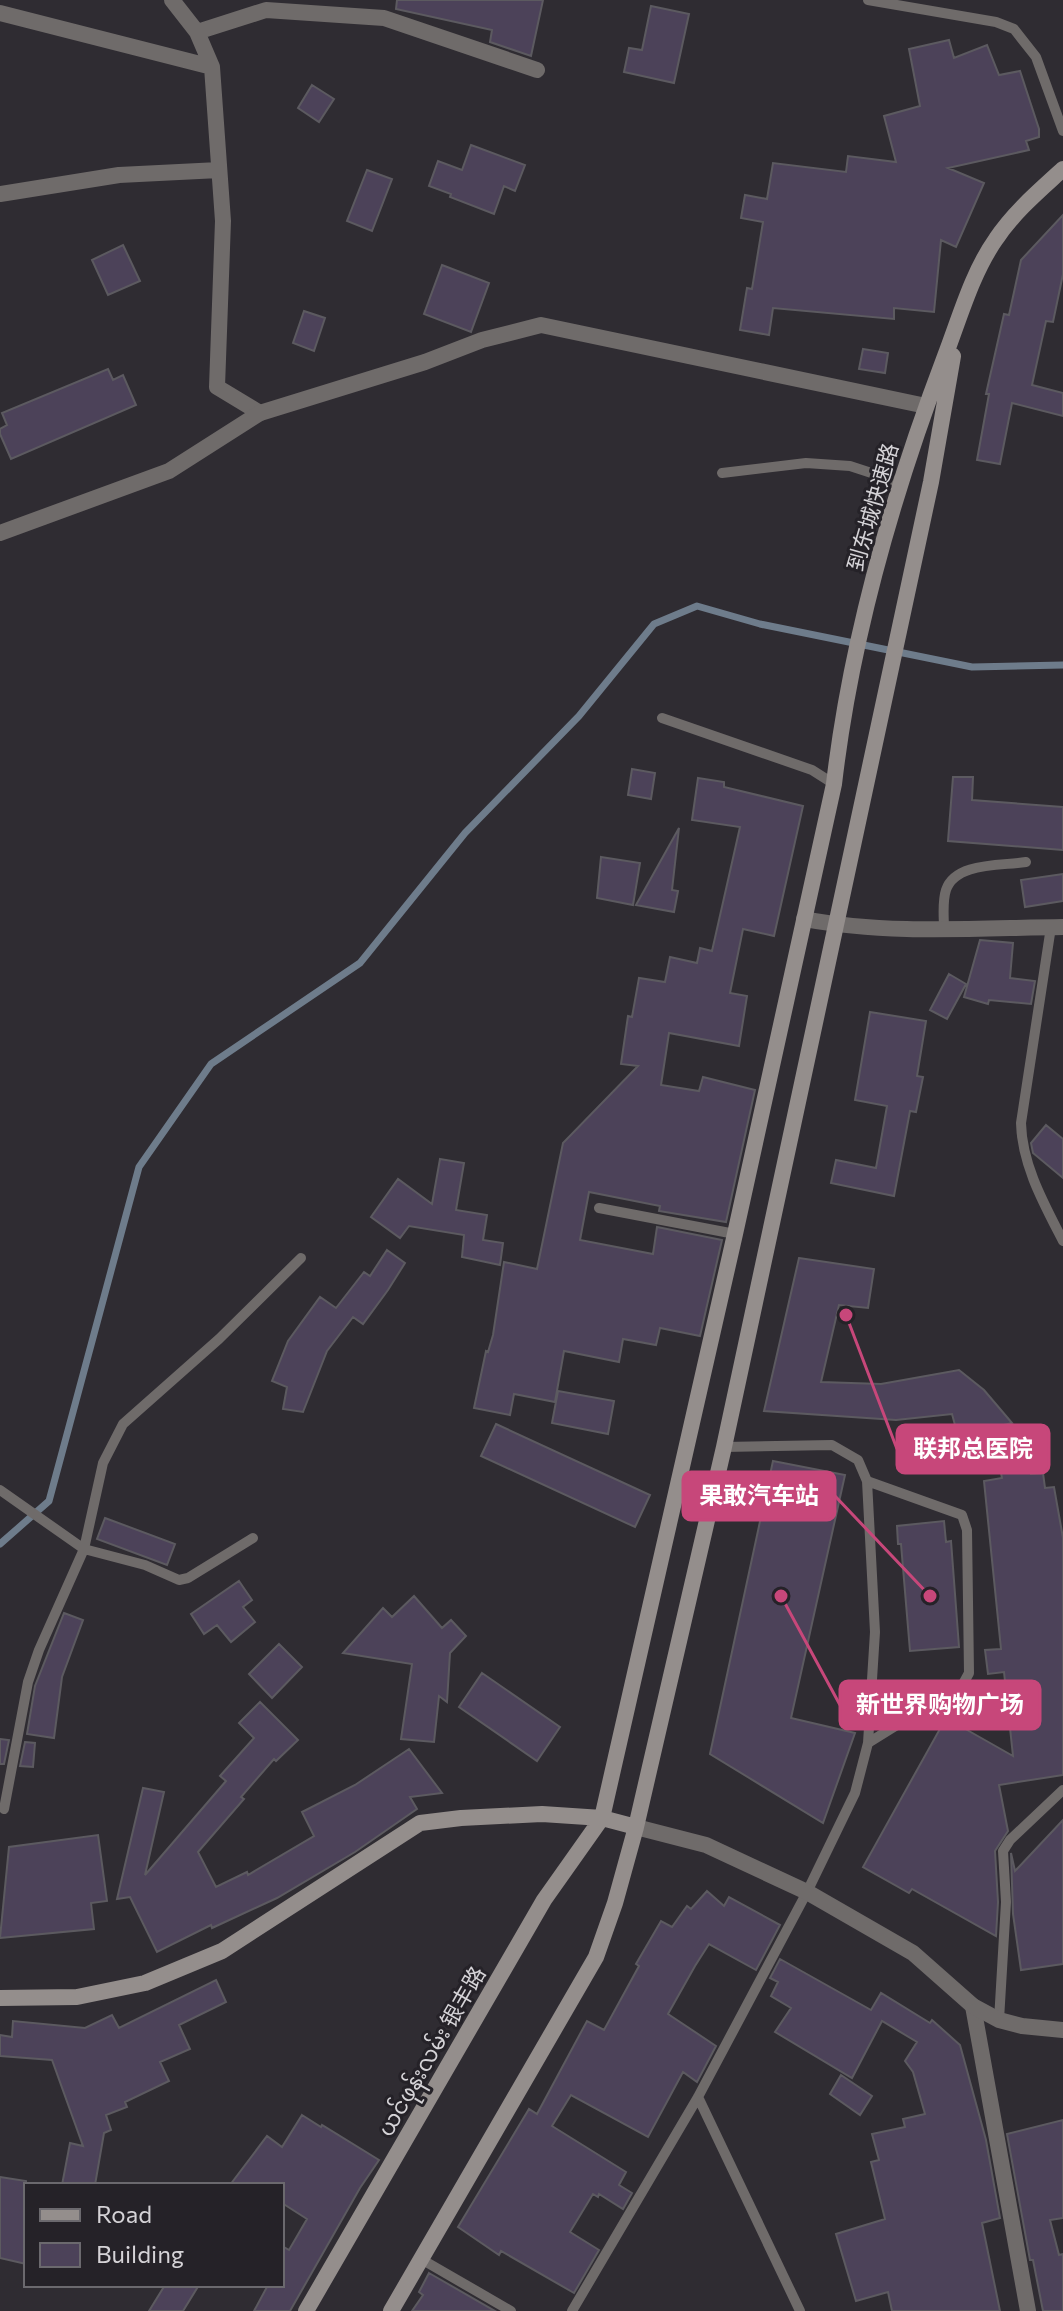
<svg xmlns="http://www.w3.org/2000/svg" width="1063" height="2311" viewBox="0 0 1063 2311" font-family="Commissioner,'Noto Sans SC','Noto Sans Myanmar',sans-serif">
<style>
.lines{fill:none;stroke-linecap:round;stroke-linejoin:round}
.stream{stroke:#6e7c8b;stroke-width:7}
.building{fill:#4c4259;stroke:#5c5a60;stroke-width:2}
.service{stroke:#6f6b6a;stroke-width:10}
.minor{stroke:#6f6b6a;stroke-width:16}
.tertiary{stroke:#6f6b6a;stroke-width:16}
.secondary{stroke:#948e8c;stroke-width:16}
.labels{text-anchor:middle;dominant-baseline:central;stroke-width:6;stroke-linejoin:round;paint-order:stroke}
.street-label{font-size:22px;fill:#d5d3d7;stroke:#252228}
.leader{fill:none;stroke:#c7477a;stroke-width:3}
.callout-dot{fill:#c7477a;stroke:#252228;stroke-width:3}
.callout{fill:#c7477a;stroke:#c7477a;stroke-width:3}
.callout-label{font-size:24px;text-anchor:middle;font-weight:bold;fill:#fff}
</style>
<rect width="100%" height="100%" fill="#2f2c32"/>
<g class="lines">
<path class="stream" d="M 0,1544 L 49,1501 L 139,1167 L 211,1064 L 360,963 L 465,833 L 579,716 L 654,624 L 697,606 L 760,624 L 972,667 L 1063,665"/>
</g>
<path class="building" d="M 397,0 L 543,0 L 531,56 L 490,42 L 492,30 L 396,9 Z
M 651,6 L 689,14 L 674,83 L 624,72 L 629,48 L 642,50 Z
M 949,40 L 954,58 L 987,45 L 999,75 L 1020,71 L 1039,129 L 1039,137 L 1026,141 L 1029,150 L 948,168 L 984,183 L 956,247 L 941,240 L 934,312 L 894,308 L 894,319 L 773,308 L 769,335 L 740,330 L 747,288 L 752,289 L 763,222 L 741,218 L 745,195 L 767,199 L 773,163 L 846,172 L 848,156 L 896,162 L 884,116 L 920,106 L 909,49 Z
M 312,85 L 334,99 L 319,122 L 298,108 Z
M 471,145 L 525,165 L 515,191 L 504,186 L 494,214 L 450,197 L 451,194 L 429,186 L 438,161 L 462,170 Z
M 367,170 L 392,179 L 372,231 L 347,221 Z
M 1063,215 L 1063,274 L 1053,322 L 1046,321 L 1032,385 L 1063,393 L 1063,416 L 1012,403 L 1000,464 L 977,460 L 989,394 L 986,394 L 1004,314 L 1009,315 L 1021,260 Z
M 123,245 L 140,281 L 108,295 L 92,260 Z
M 442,265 L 489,283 L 471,332 L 424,314 Z
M 304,311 L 325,318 L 314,351 L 293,343 Z
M 863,349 L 888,353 L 885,373 L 859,369 Z
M 108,369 L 113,380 L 123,375 L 136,405 L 11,459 L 0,434 L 0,429 L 7,425 L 2,413 Z
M 632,769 L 655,773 L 651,799 L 628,795 Z
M 953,777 L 973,777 L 972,800 L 1063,807 L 1063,850 L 948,841 Z
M 698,778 L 724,782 L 724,787 L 803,806 L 774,936 L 743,929 L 730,993 L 747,996 L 739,1046 L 669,1033 L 661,1085 L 699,1091 L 703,1077 L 755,1090 L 726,1222 L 659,1211 L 660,1206 L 589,1192 L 580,1240 L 653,1254 L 657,1227 L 722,1240 L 700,1336 L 660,1328 L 656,1345 L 623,1339 L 619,1362 L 564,1351 L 555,1402 L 514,1394 L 510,1415 L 474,1408 L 486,1351 L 488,1352 L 493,1335 L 504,1262 L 537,1269 L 563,1143 L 638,1066 L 621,1064 L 628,1016 L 632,1017 L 639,978 L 665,982 L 670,957 L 697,963 L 700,948 L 712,951 L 740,827 L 692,820 Z
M 679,828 L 672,890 L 678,891 L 674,912 L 636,905 Z
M 601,857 L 640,863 L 633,905 L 597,898 Z
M 1063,874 L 1063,901 L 1025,907 L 1021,880 Z
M 980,940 L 1013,943 L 1010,978 L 1035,981 L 1031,1004 L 989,1000 L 988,1004 L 964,997 Z
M 949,974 L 966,984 L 947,1019 L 930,1010 Z
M 870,1012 L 926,1021 L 917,1076 L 923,1077 L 916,1112 L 910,1111 L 894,1196 L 831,1183 L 836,1160 L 876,1168 L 887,1106 L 855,1100 Z
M 1046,1125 L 1063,1139 L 1063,1178 L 1033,1153 L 1031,1143 Z
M 440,1159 L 464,1163 L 456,1210 L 487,1215 L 483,1240 L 503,1243 L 500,1265 L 462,1257 L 464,1235 L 409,1226 L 400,1238 L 371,1217 L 398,1179 L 432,1204 Z
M 387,1250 L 405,1263 L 388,1290 L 363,1324 L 353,1317 L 327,1351 L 303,1412 L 283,1409 L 287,1387 L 272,1381 L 288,1341 L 320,1297 L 336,1308 L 364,1272 L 370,1276 Z
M 799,1258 L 874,1269 L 868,1308 L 839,1305 L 821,1382 L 881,1384 L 959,1370 L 984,1390 L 1012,1423 L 958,1436 L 952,1414 L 896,1420 L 764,1411 Z
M 558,1391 L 614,1401 L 608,1434 L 552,1423 Z
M 496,1424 L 650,1495 L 635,1527 L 481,1456 Z
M 773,1461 L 845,1475 L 791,1718 L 855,1733 L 823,1823 L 710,1754 Z
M 1030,1463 L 1031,1474 L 1043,1473 L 1045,1488 L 1054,1487 L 1063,1538 L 1063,1775 L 999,1785 L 1008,1831 L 995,1851 L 998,1902 L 996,1936 L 912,1889 L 909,1893 L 863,1867 L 946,1718 L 1013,1756 L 1004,1672 L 988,1674 L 985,1650 L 1001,1649 L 984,1481 L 1002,1478 L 1000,1468 Z
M 105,1518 L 175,1544 L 167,1565 L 97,1539 Z
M 944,1521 L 946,1542 L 951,1541 L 959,1647 L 910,1651 L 901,1544 L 898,1544 L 897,1526 Z
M 239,1581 L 252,1600 L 243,1607 L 255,1622 L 231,1642 L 217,1625 L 204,1634 L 191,1614 Z
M 414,1596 L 442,1628 L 451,1620 L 466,1636 L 450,1653 L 447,1702 L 439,1696 L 434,1742 L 401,1739 L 412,1664 L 343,1653 L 383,1608 L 392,1617 Z
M 64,1613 L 83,1620 L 62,1677 L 54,1738 L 27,1734 L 35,1686 Z
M 279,1644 L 302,1667 L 272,1698 L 249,1674 Z
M 482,1673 L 560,1727 L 537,1761 L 459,1707 Z
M 260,1702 L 298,1740 L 276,1761 L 274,1759 L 241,1797 L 244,1799 L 198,1852 L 216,1887 L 247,1872 L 248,1875 L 314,1836 L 302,1812 L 355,1785 L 409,1749 L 442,1793 L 410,1797 L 417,1809 L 355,1852 L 277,1898 L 212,1928 L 211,1925 L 157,1952 L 130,1897 L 117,1899 L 143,1788 L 164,1792 L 145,1875 L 226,1781 L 220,1776 L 254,1738 L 239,1723 Z
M 0,1739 L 9,1740 L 4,1764 L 0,1764 Z
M 25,1742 L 35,1743 L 33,1767 L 20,1766 Z
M 1063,1820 L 1063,1964 L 1021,1970 L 1013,1914 L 1011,1853 L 1015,1871 Z
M 98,1835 L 107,1901 L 91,1903 L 94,1929 L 0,1938 L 9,1847 Z
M 707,1891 L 724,1906 L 729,1897 L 780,1925 L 756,1970 L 709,1944 L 695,1966 L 668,2014 L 716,2046 L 697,2082 L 683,2072 L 648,2137 L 571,2095 L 552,2126 L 626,2172 L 619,2185 L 632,2193 L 623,2209 L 599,2194 L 598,2197 L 593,2194 L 570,2232 L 599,2250 L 574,2293 L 501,2251 L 499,2255 L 458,2227 L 529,2109 L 537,2114 L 587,2021 L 604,2030 L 639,1966 L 636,1964 L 661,1921 L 672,1927 L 687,1906 L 691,1909 Z
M 780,1959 L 871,2010 L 881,1993 L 930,2023 L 932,2020 L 960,2045 L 986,2140 L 1000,2218 L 982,2223 L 1000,2311 L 892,2311 L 888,2292 L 856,2301 L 836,2234 L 885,2219 L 871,2162 L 879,2160 L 872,2134 L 905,2127 L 903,2119 L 925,2114 L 913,2072 L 905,2061 L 917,2042 L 882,2021 L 852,2078 L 775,2032 L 791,2008 L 771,1996 L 778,1982 L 770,1978 Z
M 216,1980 L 226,2002 L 179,2025 L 190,2049 L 160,2062 L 169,2081 L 125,2102 L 127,2107 L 106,2115 L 111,2130 L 104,2133 L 95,2185 L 62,2185 L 70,2143 L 83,2146 L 52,2060 L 0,2056 L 0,2035 L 12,2037 L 13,2021 L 85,2028 L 112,2015 L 119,2028 Z
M 841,2075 L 872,2096 L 860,2115 L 830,2094 Z
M 302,2115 L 321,2127 L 322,2125 L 379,2160 L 360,2188 L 290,2311 L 254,2311 L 268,2285 L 282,2285 L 282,2246 L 289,2250 L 307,2219 L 282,2203 L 282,2185 L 230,2185 L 267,2136 L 282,2147 Z
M 1063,2120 L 1063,2218 L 1050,2220 L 1059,2255 L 1063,2254 L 1063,2311 L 1043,2311 L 1033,2260 L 1030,2260 L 1007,2134 Z
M 0,2177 L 26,2181 L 26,2264 L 0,2258 Z
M 429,2273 L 495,2311 L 412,2311 L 423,2295 L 419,2292 Z
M 165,2285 L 199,2285 L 183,2311 L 149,2311 Z"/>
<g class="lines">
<path class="service" d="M 868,0 L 996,22 L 1014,29 L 1036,57 L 1063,131
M 722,473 L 806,463 L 850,466 L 902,483
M 662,718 L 812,770 L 834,784
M 1051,927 L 1021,1123 C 1022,1165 1044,1204 1063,1241
M 944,929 C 944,917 942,902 946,890 C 955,862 1001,866 1026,862
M 599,1208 L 735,1234
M 867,1481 L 962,1515 L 967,1530 L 969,1673 L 963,1684 L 868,1743
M 0,1490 L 84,1549 L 145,1565 L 179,1580 L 188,1578 L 253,1538
M 4,1809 L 28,1682 L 39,1650 L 84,1549 L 103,1463 L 123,1424 L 219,1339 L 301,1258
M 999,2020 L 1006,1902 L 1003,1851 L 1010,1840 L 1063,1790
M 698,2097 L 800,2311
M 421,2259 L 511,2311
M 572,2311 L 698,2097 L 807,1892 L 855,1793 L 868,1743 L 875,1632 L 867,1481 L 858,1460 L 832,1445 L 724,1447"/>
<path class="minor" d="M 172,0 L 197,32 L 212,67 L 223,221 L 217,387 L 260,413
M 0,13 L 212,67
M 197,32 L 266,10 L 384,18 L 537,70
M 0,194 L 119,175 L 219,170
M 973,2006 L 1028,2311"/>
<path class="tertiary" d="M 0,533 L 169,471 L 260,413 L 425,362 L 482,340 L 541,325 L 926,406
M 804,919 C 889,935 978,928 1063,927
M 636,1827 L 706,1845 L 807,1892 L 913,1953 L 973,2006 L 999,2020 L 1022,2026 L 1063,2030"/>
<path class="secondary" d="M 0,1998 L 77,1997 L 145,1983 L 222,1951 L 420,1823 L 461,1818 L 542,1814 L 602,1818 L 636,1827
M 306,2311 L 544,1900 L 602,1818 L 735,1234 L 834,784 C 851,638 893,493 945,356 C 960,317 972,273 996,239 C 1014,212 1039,191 1063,169
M 391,2311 L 596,1957 L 615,1903 L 636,1827 L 724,1447 L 931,482 L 953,356"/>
</g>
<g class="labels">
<g class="street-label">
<text transform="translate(872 507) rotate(-74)">到东城快速路</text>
<text transform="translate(431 2051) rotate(-60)">ယင်ဖုန်းလမ်း 银丰路</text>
</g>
</g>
<path class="leader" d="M846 1315L897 1449M930 1596L835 1496M781 1596L840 1705"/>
<g class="callout-dot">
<circle cx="846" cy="1315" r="8"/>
<circle cx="930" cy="1596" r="8"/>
<circle cx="781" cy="1596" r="8"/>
</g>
<g class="callout">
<rect x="897" y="1425" width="152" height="48" rx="8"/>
<rect x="683" y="1472" width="152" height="48" rx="8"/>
<rect x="840" y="1681" width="200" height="48" rx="8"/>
</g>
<g class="callout-label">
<text x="973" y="1457">联邦总医院</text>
<text x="759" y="1504">果敢汽车站</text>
<text x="940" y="1713">新世界购物广场</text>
</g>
<rect x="24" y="2183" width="260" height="104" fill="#252228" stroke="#6b696e" stroke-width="2"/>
<rect x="40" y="2209" width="40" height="12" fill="#948e8c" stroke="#6b696e" stroke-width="2"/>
<text x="96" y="2223" font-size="24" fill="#d5d3d7">Road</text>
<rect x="40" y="2243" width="40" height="24" fill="#4c4259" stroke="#6b696e" stroke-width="2"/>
<text x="96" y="2263" font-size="24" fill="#d5d3d7">Building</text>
</svg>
